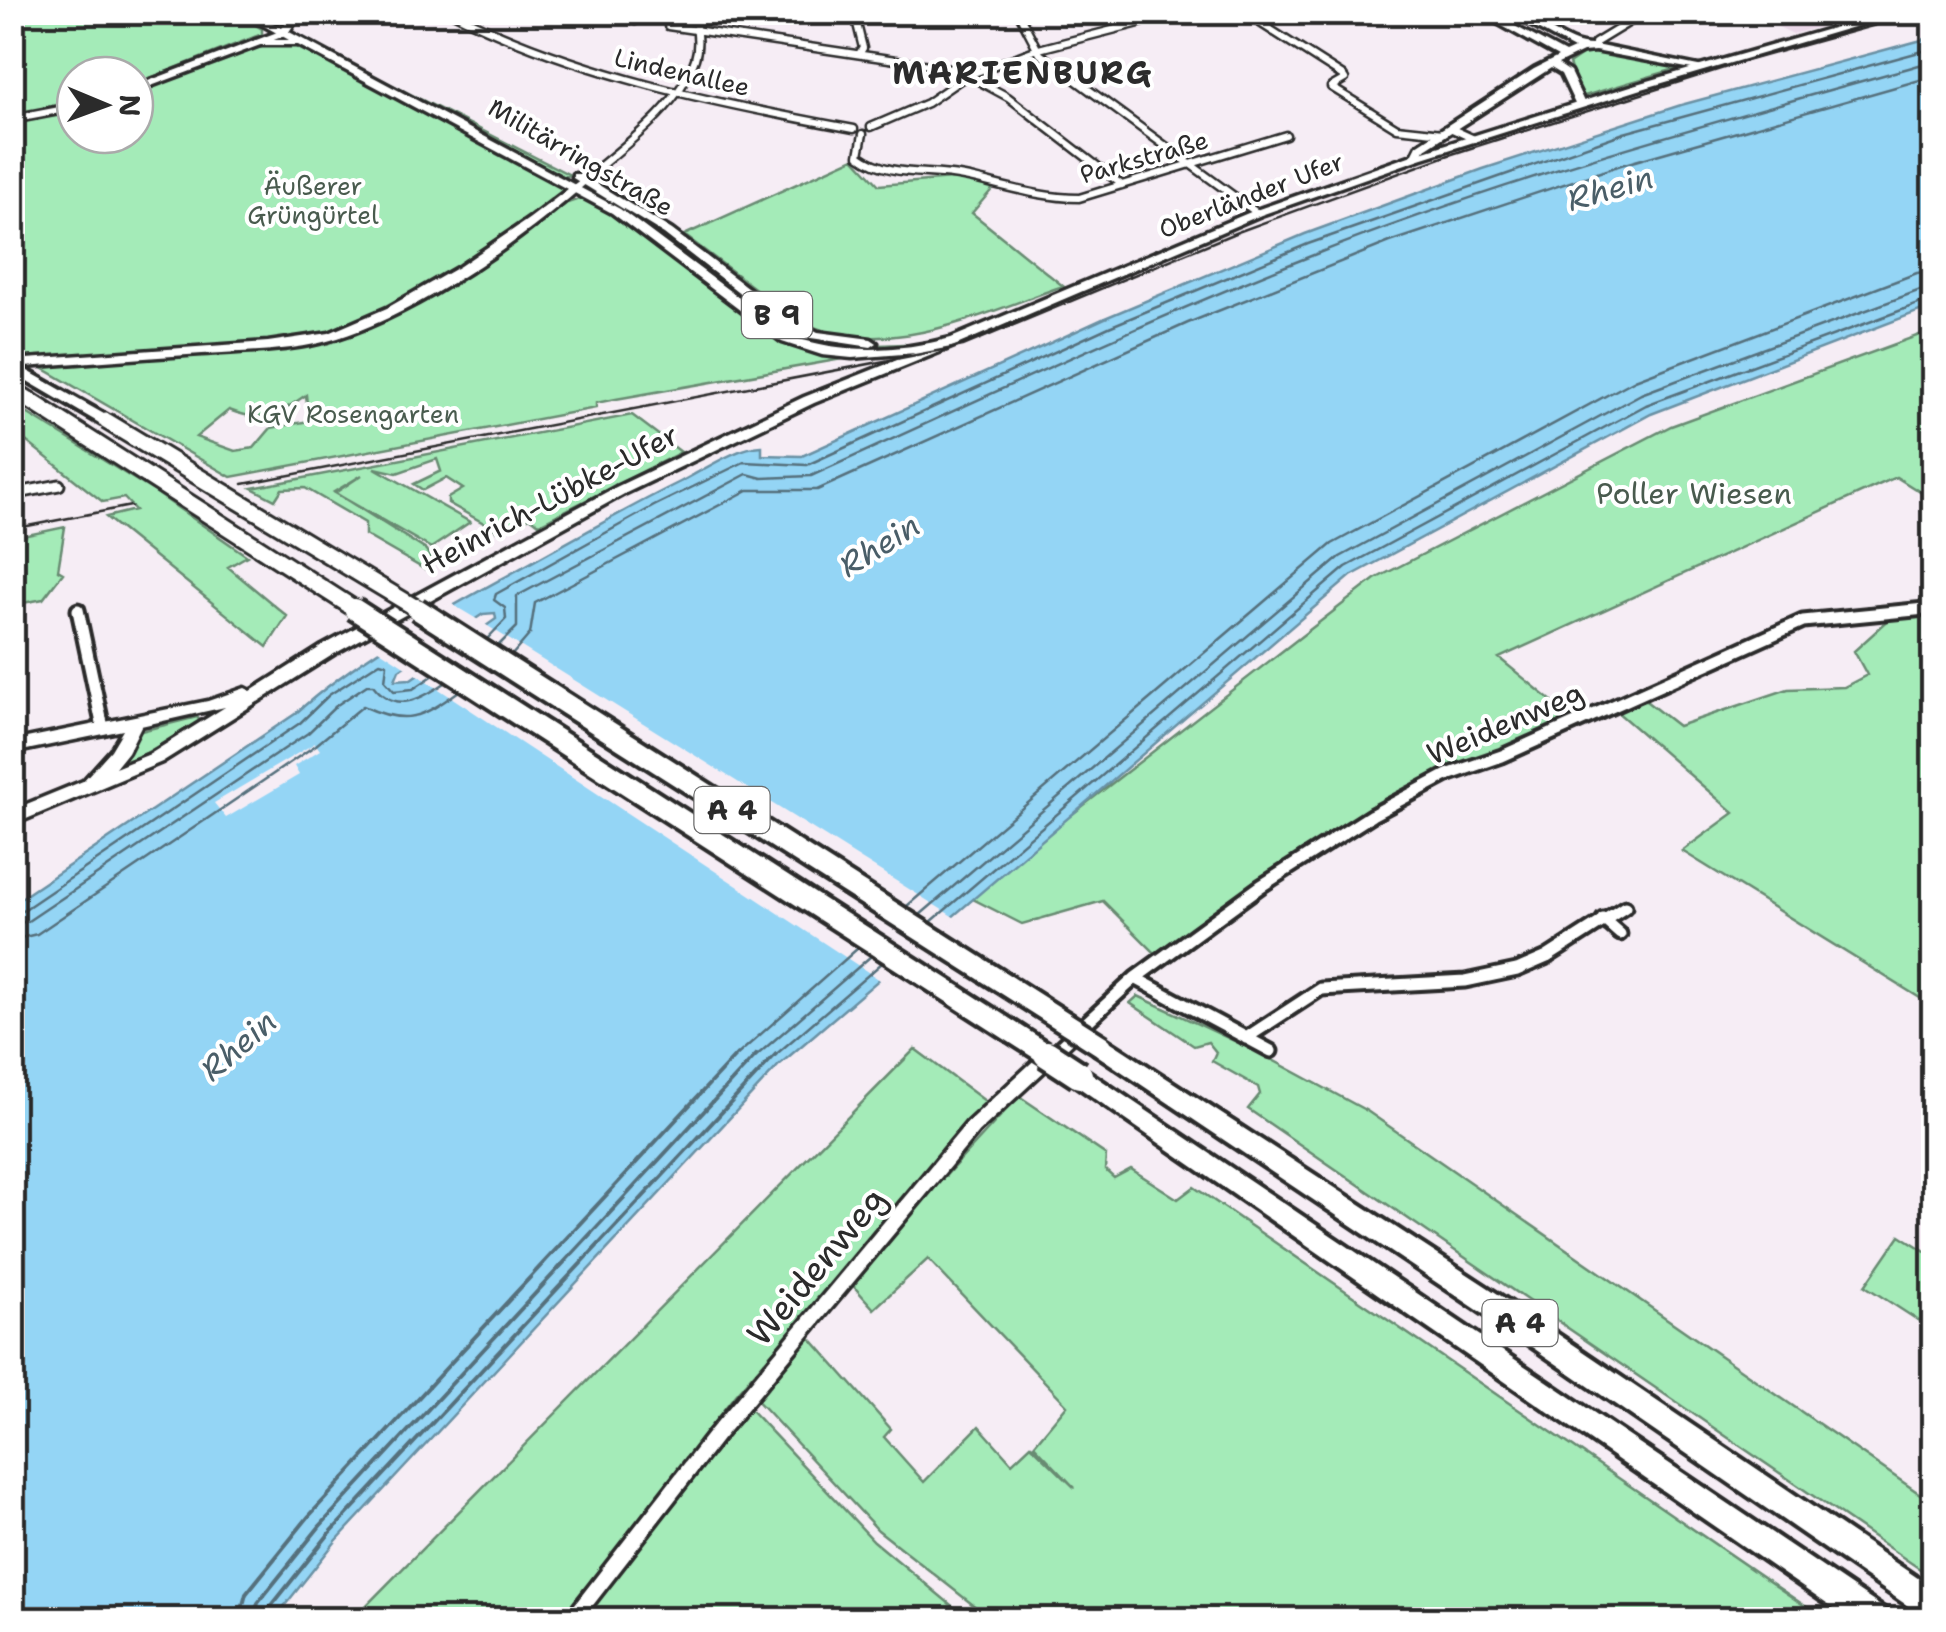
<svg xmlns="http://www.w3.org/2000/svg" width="1946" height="1632" viewBox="0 0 1946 1632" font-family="'Shantell Sans',sans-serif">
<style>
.built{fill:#ebd8e9}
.green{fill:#a4ebb8;stroke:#688b72;stroke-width:2.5;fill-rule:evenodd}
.water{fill:#94d5f5;stroke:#6a91a4;stroke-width:2.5;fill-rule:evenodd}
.pier{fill:#f6edf5}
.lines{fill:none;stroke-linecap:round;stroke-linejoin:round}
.shore-far1{stroke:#556f7c;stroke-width:2.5}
.shore{stroke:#556f7c;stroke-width:4}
.street-far3-casing{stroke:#2b2b2b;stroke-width:11}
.street-far2-casing{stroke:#2b2b2b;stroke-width:15}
.street-far1-casing{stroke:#2b2b2b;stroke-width:19}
.street-casing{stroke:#2b2b2b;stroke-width:22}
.secondary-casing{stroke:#2b2b2b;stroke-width:7}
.primary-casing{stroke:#2b2b2b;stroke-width:7}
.highway-casing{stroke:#2b2b2b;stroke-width:8}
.street-far3{stroke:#fff;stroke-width:6}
.street-far2{stroke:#fff;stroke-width:9}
.street-far1{stroke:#fff;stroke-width:11}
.street{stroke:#fff;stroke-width:15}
.secondary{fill:#fff;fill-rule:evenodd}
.primary{fill:#fff;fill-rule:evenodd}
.highway{fill:#fff;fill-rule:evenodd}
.tram{stroke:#2b2b2b;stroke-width:2.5}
.highway-bridge-far2-casing{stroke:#2b2b2b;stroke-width:21;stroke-linecap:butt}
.highway-bridge-far1-casing{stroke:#2b2b2b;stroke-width:28;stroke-linecap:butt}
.highway-bridge-casing{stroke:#2b2b2b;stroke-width:34;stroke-linecap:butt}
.highway-bridge-far2{stroke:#fff;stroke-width:15}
.highway-bridge-far1{stroke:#fff;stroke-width:20}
.highway-bridge{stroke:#fff;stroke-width:26}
.labels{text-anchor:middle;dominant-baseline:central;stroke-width:8;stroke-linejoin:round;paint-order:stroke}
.far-street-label{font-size:25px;fill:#2b2b2b;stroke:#fff}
.far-park-label{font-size:25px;fill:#495b4e;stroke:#fff}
.shield{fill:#fff;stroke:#6b6b6b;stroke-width:2.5}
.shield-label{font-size:28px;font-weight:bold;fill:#2b2b2b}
.park-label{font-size:30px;fill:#495b4e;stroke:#fff}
.street-label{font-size:30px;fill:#2b2b2b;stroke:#fff}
.far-district-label{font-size:32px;font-weight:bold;letter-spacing:2.5px;fill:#2b2b2b;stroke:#fff}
.water-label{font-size:32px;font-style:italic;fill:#4a5e68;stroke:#fff}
.near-street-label{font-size:35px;fill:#2b2b2b;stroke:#fff}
</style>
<rect width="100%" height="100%" fill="#f6edf5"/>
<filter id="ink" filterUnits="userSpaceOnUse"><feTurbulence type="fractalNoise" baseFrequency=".01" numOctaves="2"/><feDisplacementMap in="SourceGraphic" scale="20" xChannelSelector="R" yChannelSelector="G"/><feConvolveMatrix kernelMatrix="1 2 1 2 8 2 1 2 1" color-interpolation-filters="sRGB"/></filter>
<g filter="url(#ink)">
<path class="built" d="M 1749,13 L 1871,13 L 1793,34 Z"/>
<path class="green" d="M 12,13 L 236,13 L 262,29 L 262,34 L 135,84 L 135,75 L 75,75 L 75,102 L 13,116 Z
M 294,35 L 570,175 L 564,177 Z
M 270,43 L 290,44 L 334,65 L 555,181 L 564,189 L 558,198 L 568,203 L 582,198 L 591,201 C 618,220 646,238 673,258 C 730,300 770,347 842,359 L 616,399 L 596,403 L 596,408 L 231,477 L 13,351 L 13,122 L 75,109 L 75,135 L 135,135 L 135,92 ZM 306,395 L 309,421 L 271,428 L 254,448 L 235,451 L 196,437 L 229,410 C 265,424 277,415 306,395 Z
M 1599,52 L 1679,66 L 1682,67 L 1581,97 L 1569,64 L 1582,55 Z
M 854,158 L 879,185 L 952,179 L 995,186 L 972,213 L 1063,286 C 978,315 881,365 794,318 L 684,235 Z
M 593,187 L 646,220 L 799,334 L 852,346 L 905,344 C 868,356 822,350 786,334 L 647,227 L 590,191 Z
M 1933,330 L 1933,500 L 1896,477 L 1499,658 L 1575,720 L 1496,755 L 1437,775 L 1158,956 L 1103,901 L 1022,924 L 967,896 L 1375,579 L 1671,426 Z
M 12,404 L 155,492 L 247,556 L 228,567 L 287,616 L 267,647 L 106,517 L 135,510 L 124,498 L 103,502 L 13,431 Z
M 632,415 L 681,452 L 539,524 L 530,517 L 500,532 L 448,503 L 448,498 L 463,489 L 446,478 L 423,490 L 414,484 L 441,471 L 437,459 L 397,473 L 375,468 L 470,522 L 431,548 L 335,493 L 362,475 L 334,492 L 426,550 L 433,563 L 424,569 L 365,535 L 365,523 L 305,488 L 282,489 L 275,500 L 252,488 Z
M 65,527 L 58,570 L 63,573 L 43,599 L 13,605 L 13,538 Z
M 1933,612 L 1933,1006 L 1682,851 L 1734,813 L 1616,711 L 1642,698 L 1678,726 L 1788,689 L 1844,687 L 1867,675 L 1854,651 L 1894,615 Z
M 197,717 L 201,722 L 128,763 L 113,766 L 141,731 Z
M 1138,996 L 1256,1051 L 1367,1111 L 1933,1503 L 1933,1578 L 1248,1109 L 1260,1094 L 1258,1087 L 1212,1061 L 1216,1052 L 1208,1042 L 1194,1046 L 1130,1003 Z
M 915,1049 L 989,1104 L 735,1395 L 563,1619 L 352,1620 Z
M 1019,1096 L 1106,1155 L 1105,1170 L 1114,1178 L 1131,1169 L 1178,1199 L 1194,1187 L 1824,1619 L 991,1619 L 878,1530 L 753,1396 L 806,1333 L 891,1429 L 884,1437 L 924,1482 L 979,1426 L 1012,1463 L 1031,1445 L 1075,1488 L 1034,1445 L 1067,1405 L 928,1259 L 874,1309 L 849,1281 Z
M 1900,1235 L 1933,1256 L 1933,1330 L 1865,1286 Z
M 748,1407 L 874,1541 L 968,1619 L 579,1620 Z"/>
<path class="water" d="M 1933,37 L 1933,306 L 1651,414 L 1351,576 L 779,1065 L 336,1541 L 274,1619 L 13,1619 L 12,906 L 21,898 L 295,714 C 359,656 436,615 512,573 C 567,543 623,510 680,482 C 704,470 736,447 762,446 L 762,455 L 802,456 L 1105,318 L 1305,234 L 1483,169 L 1681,105 ZM 483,614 L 495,613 L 496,619 L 411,679 L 395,680 L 399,670 Z"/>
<path class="pier" d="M 450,603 L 480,621 L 409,669 L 375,647 Z
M 483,623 L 957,919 L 883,982 L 413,672 Z
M 315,743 L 320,750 L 294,766 L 299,775 L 226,818 L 214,803 Z"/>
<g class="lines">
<path class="shore-far1" d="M 487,639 L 506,619 L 505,608 L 494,600 L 496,594 L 654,506 L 744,462 L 807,465 L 1109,327 L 1308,244 L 1624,133 L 1934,48
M 498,646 L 517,627 L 517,596 L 747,474 L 762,478 L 811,476 C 977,401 1142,322 1311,256 C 1514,176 1724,119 1934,61
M 512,655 L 530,634 L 535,603 L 748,490 L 817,490 L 1188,323 L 1390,242 L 1621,165 L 1934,76
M 907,906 L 1332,544 L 1635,380 L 1917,273 L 1934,270
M 12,912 L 22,911 L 300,723 L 329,695 L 380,662 L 387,664 L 385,681 L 394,691 L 413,689 L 434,675
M 920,915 L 1340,557 L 1641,394 L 1934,285
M 931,922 L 1346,567 L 1646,405 L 1934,298
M 12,925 L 28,921 L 308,733 L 337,705 L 367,685 L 373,685 C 395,714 420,700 445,683
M 12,940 L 37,934 L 316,745 L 363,706 C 406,726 422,718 459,691
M 735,1057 L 858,948
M 755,1057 L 871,956
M 773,1057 L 882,963"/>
<path class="shore" d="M 239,1620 L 246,1594 L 309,1516 L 737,1054
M 254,1620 L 258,1603 L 320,1526 L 757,1054
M 267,1620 L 269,1609 L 329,1534 L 776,1054"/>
<defs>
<path id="street-far3" d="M 451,12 C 579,76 714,103 854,129
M 597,12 L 635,21
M 854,12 L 863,48 L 859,54
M 1018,12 L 1040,54 L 1257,213
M 1243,12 L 1343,76 L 1345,79 L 1331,87 L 1397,128 L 1443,133
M 668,26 L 956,69 L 1008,97 L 1122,185
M 1595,48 L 1595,43 L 1646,12
M 871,127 L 927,103 L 966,76 L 1035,50 L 1182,12
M 1450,128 L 1474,139
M 863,134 L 859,155 C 892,179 927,169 964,177 C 1003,185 1039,198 1079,198 L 1286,135
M 585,179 C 623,146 678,109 695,59 C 700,44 696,27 694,12"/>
<path id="street-far2" d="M 12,502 L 23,492 L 59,485
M 1900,611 L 1934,608"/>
<path id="street-far1" d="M 78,610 L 103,728
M 1603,919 L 1620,934
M 1135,978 L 1271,1051
M 1246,1038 L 1321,989 L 1465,981 L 1517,970 L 1547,957 L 1625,907
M 1049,1057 L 1135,978 L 1261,886 L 1372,815 L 1447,775 L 1502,756 L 1803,621 L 1925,609"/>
<path id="street" d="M 572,1620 L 716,1435 L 973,1127 L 1052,1054"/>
<path id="secondary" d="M 1477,12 L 1489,12 L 1565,53 L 1574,49 L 1506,12 C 1538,12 1563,47 1595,45 L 1708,68 L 1703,71 L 1595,51 L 1583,52 L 1558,64 L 1570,72 L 1584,102 L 1583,104 L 1575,104 L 1561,74 L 1551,68 L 1425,149 L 1420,159 L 1412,159 L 1411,157 L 1417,145 L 1534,69 L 1558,57 Z
M 286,22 L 294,24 L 287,35 L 135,92 L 135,86 L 280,31 Z
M 75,104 L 75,110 L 12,122 L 12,116 Z
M 585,176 L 591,179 L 589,181 C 523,240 423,311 338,338 C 295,352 247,351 202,354 C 139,358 76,363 12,368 L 12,360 L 268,342 L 329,333 L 387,308 L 460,266 L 530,218 Z
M 955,337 L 961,341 L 959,344 L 814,403 L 626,493 L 334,654 L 162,762 L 12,825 L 12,810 L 83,781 L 111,750 L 123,730 L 12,753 L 12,741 L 208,701 L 245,688 L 251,691 L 322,646 L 616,487 L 804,397 ZM 225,707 L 150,754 L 115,768 L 128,752 L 141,726 Z"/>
<path id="primary" d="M 240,12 L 252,12 L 620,209 L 790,336 C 843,354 897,352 951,338 L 1253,211 L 1412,155 L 1634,85 L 1888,12 L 1904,12 L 1642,89 L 1420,159 L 1261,215 L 959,344 L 928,352 L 852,358 L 822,355 L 782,342 L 612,213 L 298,45 L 252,45 L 250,43 L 255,40 L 289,40 Z
M 573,174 L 581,174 L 672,230 L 785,316 L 818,332 L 871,339 L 877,343 L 871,347 L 811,338 L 777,322 L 664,234 L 573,178 Z"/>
<path id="highway" d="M 12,362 L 111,418 L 114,421 L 111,424 L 101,424 L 12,372 Z
M 1102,1036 L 1521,1309 L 1934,1589 L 1934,1620 L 1924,1617 L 1503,1327 L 1094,1053 L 1091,1046 L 1094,1039 Z
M 1079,1065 L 1886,1610 L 1890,1620 L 1850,1620 L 1071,1082 L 1067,1075 L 1071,1068 Z"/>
</defs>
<use href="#street-far3" class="street-far3-casing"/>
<use href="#street-far2" class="street-far2-casing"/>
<use href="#street-far1" class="street-far1-casing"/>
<use href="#street" class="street-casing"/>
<use href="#secondary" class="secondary-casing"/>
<use href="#primary" class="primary-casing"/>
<use href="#highway" class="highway-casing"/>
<use href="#street-far3" class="street-far3"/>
<use href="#street-far2" class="street-far2"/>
<use href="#street-far1" class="street-far1"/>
<use href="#street" class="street"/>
<use href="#secondary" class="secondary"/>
<use href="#primary" class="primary"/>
<use href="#highway" class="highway"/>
<path class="tram" d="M 243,484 L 963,346 L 1235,233 L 1449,155 L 1746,61 L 1923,12
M 12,529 L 131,506"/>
<defs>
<path id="highway-bridge-far2" d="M 12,389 L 358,611
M 106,421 L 421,611"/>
<path id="highway-bridge-far1" d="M 354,609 L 1051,1057
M 417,609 L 1102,1046"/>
<path id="highway-bridge" d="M 1047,1054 L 1079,1075"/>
</defs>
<use href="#highway-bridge-far2" class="highway-bridge-far2-casing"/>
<use href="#highway-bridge-far1" class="highway-bridge-far1-casing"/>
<use href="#highway-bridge" class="highway-bridge-casing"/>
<use href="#highway-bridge-far2" class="highway-bridge-far2"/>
<use href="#highway-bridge-far1" class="highway-bridge-far1"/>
<use href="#highway-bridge" class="highway-bridge"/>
</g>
</g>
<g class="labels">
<g class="far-street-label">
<text transform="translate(682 72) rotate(13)">Lindenallee</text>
<text transform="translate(581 157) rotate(30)">Militärringstraße</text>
<text transform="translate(1144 157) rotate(-16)">Parkstraße</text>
<text transform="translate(1251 195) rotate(-21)">Oberländer Ufer</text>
</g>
<g class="far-park-label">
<text x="313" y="186">Äußerer<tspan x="313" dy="29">Grüngürtel</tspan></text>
<text x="353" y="414">KGV Rosengarten</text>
</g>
<g class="shield">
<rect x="742" y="292" width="70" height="46" rx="8"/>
<rect x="694.5" y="787" width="75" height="46" rx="8"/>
<rect x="1482.5" y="1300" width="75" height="46" rx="8"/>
</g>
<g class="shield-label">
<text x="777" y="315">B 9</text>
<text x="732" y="810">A 4</text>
<text x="1520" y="1323">A 4</text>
</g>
<g class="park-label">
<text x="1694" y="493">Poller Wiesen</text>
</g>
<g class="street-label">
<text transform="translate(550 499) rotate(-28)">Heinrich-Lübke-Ufer</text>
<text transform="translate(1505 723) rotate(-23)">Weidenweg</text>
</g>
<g class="far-district-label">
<text x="1023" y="72">MARIENBURG</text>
</g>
<g class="water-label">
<text transform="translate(1610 188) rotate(-16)">Rhein</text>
<text transform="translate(879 545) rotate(-32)">Rhein</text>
<text transform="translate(238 1045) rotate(-41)">Rhein</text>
</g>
<g class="near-street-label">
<text transform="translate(816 1266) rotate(-50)">Weidenweg</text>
</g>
</g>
<rect width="1946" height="1632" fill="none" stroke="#fff" stroke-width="50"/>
<rect x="25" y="25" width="1896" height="1582" fill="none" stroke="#2b2b2b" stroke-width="4" filter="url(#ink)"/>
<g transform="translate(105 105) rotate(91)"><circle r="48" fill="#ffffff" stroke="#aaaaaa" stroke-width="2.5"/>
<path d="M0-8L18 38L0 25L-18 38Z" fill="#2b2b2b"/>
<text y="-15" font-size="28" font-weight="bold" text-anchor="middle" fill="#2b2b2b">N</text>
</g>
</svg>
